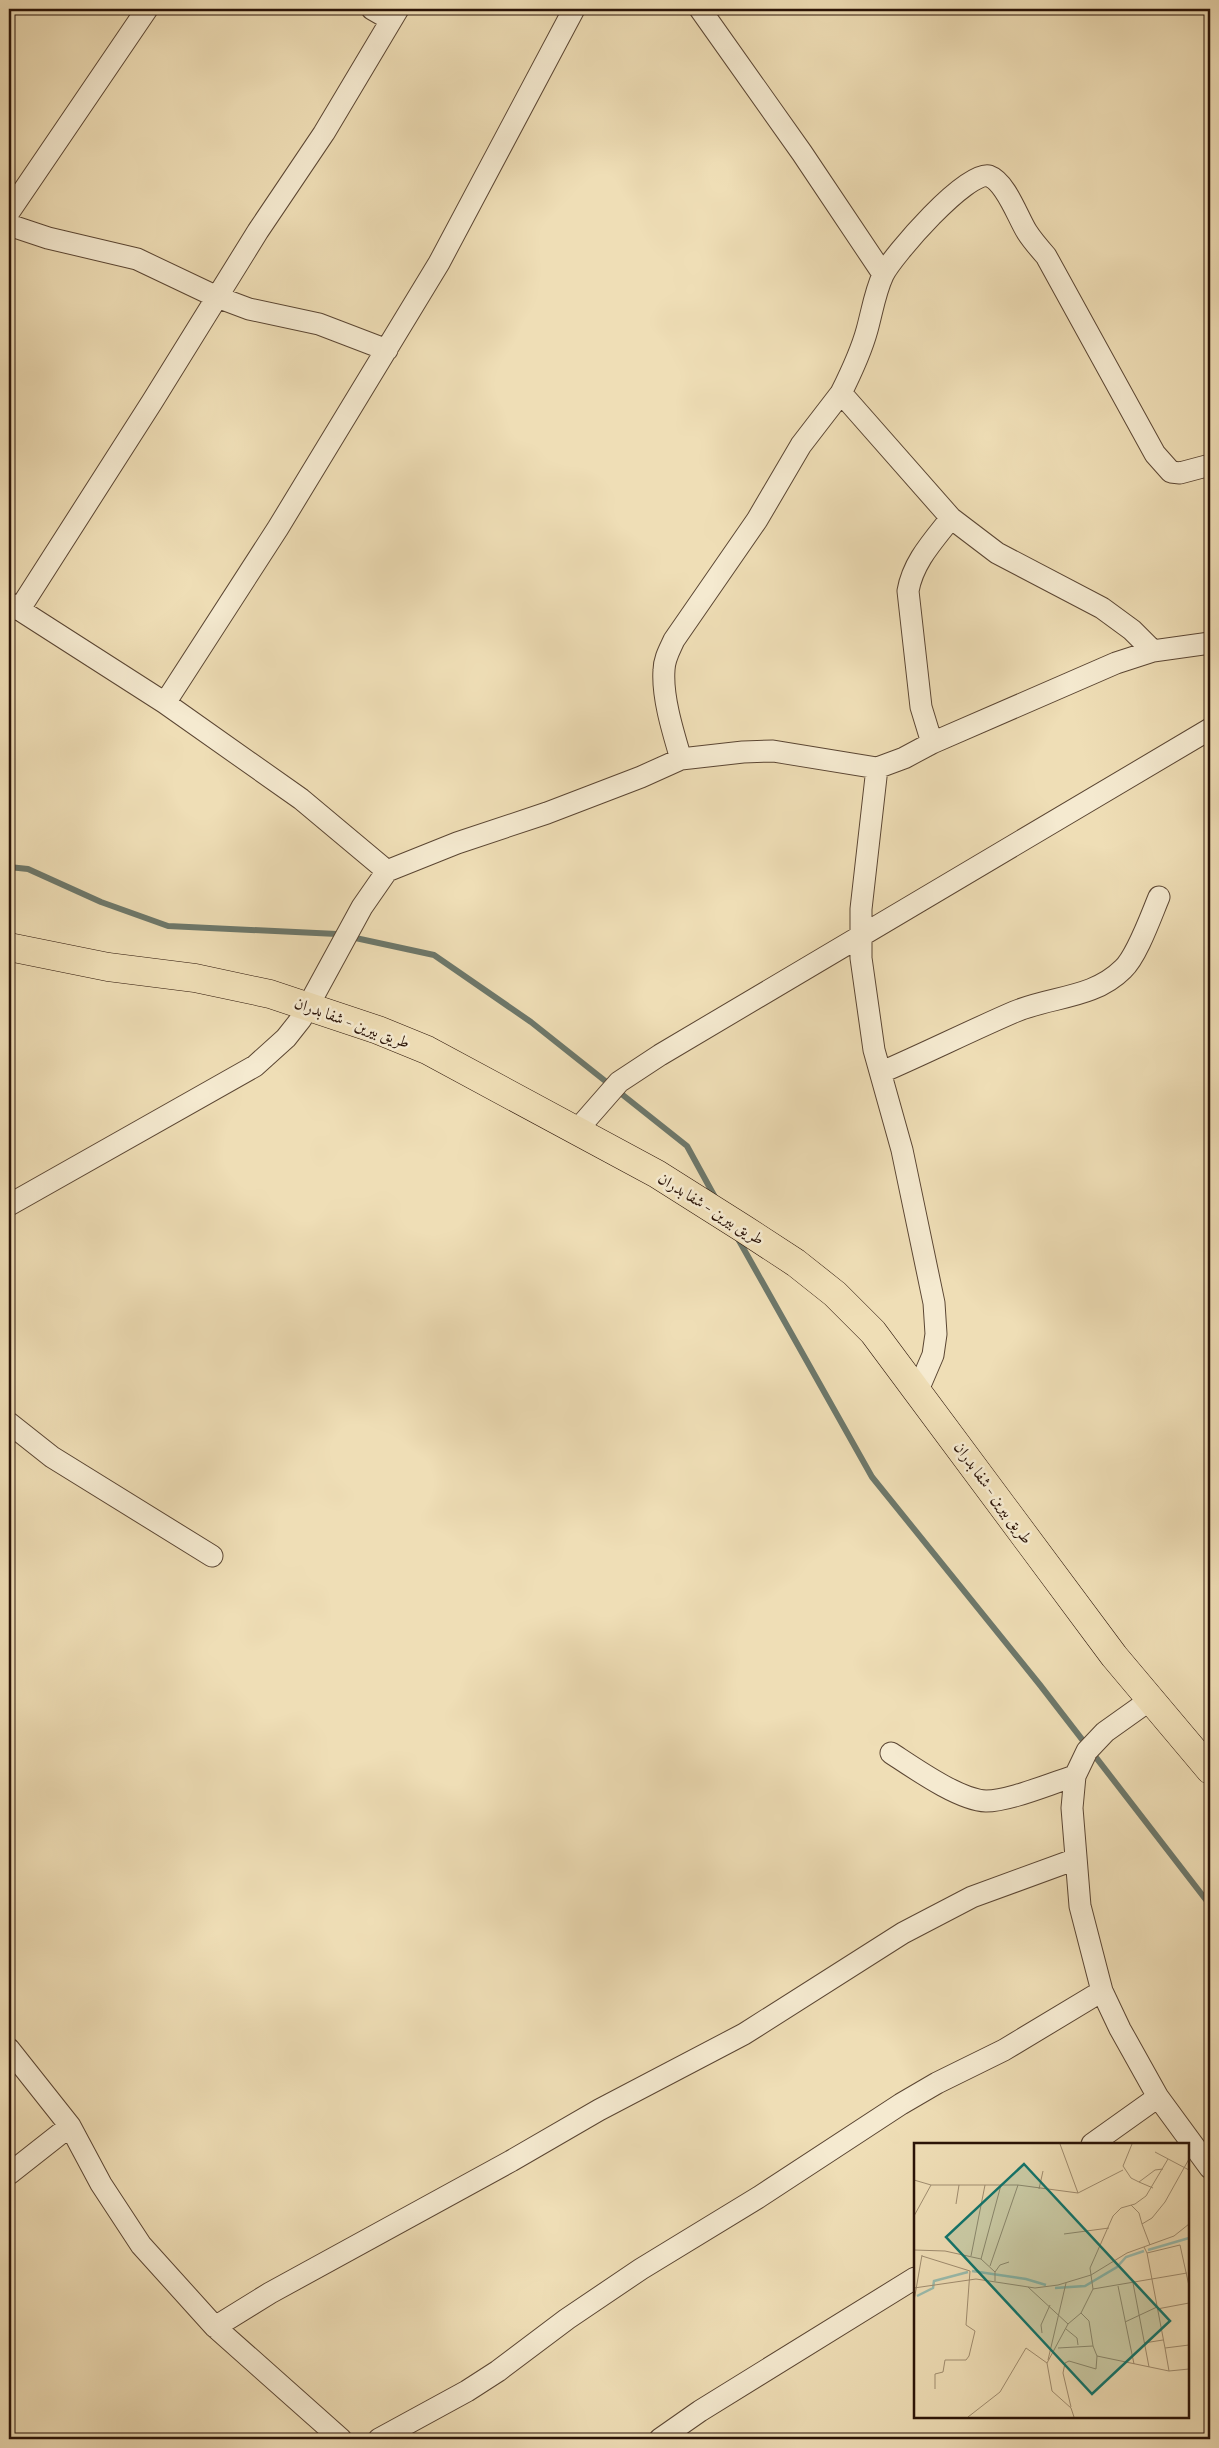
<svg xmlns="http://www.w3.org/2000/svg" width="1219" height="2448" viewBox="0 0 1219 2448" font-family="'Libre Bodoni',Amiri,serif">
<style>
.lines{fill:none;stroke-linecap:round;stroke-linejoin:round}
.stream{stroke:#6d786b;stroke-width:6}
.street-casing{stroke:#5b4633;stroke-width:23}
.primary-casing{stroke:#2a1307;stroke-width:29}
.street{stroke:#f5ead0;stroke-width:21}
.primary{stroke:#efdeb6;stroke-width:28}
.labels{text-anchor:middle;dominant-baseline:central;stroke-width:5;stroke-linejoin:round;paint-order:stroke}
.street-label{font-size:16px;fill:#2a1307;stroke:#f5ead0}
.inset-river{fill:none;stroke:#9abcae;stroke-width:2.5}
.inset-road{fill:none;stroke:#a08d70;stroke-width:1}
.view{fill:#0f766e;fill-opacity:0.15;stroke:#0f766e;stroke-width:2.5}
.inset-edge{fill:none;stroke:#2a1307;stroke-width:2.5}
</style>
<rect width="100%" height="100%" fill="#efdeb6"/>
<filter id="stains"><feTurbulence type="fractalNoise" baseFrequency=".004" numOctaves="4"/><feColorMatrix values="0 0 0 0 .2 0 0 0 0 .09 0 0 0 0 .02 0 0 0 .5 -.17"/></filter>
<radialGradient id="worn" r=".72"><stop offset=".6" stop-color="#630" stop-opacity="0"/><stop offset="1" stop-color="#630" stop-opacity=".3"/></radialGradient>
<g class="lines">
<path class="stream" d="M 9,867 L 28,869 L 101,902 L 168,926 L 337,934 L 434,955 L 531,1022 L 687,1146 L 716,1199
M 737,1237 L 872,1477 L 1040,1685 L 1210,1905"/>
<defs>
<path id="street" d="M 372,9 L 391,20
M 700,9 L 802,153 L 883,274
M 9,212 L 147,9
M 9,225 L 48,238 L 137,259 L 217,297 L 249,309 L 319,324 L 387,350
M 9,603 L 165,703 L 301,799 L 387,871
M 19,610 L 152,402 L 258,231 L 324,133 L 398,9
M 1153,651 L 1132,630 L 1102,608 L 997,553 L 951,518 L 841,393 C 851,373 861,352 867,330 C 872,312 875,292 883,275 C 892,256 968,169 989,176 C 1006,182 1018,218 1027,232 C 1032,240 1039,248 1046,256 L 1155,454 L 1171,472 L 1180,473 L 1210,465
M 165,703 L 278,528 L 439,263 L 574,9
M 932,743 L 921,707 L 908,591 C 913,562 933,541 951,518
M 681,759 C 673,732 662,697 664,670 C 664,659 670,649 674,640 L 757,520 L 801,445 L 841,393
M 877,768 L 861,909 L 861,958 L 874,1050 L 902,1150 L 934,1303 L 936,1334 L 933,1355 L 918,1390
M 882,1072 C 926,1053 970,1031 1014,1012 C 1051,996 1093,999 1123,969 C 1137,956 1151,916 1159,897
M 577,1130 L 619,1082 L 660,1055 L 1210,729
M 9,1205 L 255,1066 L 286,1038 L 301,1019 L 362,907 L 387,871 L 457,843 L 547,813 L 641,777 L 681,759 L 743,752 L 773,751 L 877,768 L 904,758 L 932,743 L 1116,663 L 1153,651 L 1210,643
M 9,1423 L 52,1457 L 212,1556
M 1150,1700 L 1105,1732 L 1087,1751 L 1075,1776 L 1072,1808 L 1080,1906 L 1102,1991 L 1120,2029 L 1158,2097 L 1210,2168
M 891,1753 C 914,1768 959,1800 986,1801 C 1010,1801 1051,1783 1075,1776
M 9,2049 L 70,2126 L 101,2184 L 141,2245 L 215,2327 L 341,2439
M 1092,2144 L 1158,2097
M 9,2174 L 70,2126
M 215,2327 L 270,2293 L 511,2161 L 599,2110 L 744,2034 L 903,1933 L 972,1897 L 1076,1859
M 379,2439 L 467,2391 L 498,2371 L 567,2319 L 641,2269 L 759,2197 L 901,2104 L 937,2083 L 1004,2050 L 1102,1991
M 660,2439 L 700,2411 L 915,2278"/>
<path id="primary" d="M 9,947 L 108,967 L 195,978 L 270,994 L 378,1030 L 427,1050 L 657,1174 L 744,1229 L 796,1263 L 835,1294 L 873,1332 L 1114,1656 L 1210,1770"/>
</defs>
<use href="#street" class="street-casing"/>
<use href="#primary" class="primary-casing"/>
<use href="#street" class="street"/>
<use href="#primary" class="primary"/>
</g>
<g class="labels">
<g class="street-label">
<text transform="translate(352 1023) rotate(20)">طريق بيرين - شفا بدران</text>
<text transform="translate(711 1209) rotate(32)">طريق بيرين - شفا بدران</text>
<text transform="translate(993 1493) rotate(54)">طريق بيرين - شفا بدران</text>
</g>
</g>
<g transform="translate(914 2143)">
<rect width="275" height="275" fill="#efdeb6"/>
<path class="inset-river" d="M 234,107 L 275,95M 58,128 L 112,136 L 132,142M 141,145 L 171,143 L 203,124 L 212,114 L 230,108M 3,153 L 19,145 L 20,138 L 54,129"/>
<path class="inset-road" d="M 146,1 L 164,50M 218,1 L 209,23 L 217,35 L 225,39 L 241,27 L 249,26M 241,9 L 275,27M 0,37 L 17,42 L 104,42 L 164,50 L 209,27M 225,39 L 239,45M 125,46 L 129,28M 42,61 L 45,42M 217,62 L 225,70 L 228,81 L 238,75 L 251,59 L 275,16M 0,73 L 17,42M 228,81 L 236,102M 150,91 L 195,85M 230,104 L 233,110 L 266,102 L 275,143M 0,107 L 31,108 L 67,116 L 81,129 L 81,138M 233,110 L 251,205 L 275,202M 8,113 L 56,128 L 52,182 L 61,188 L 55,213 L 52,217 L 31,217 L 29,229 L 21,231 L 21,246M 57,113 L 71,42M 67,116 L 87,42M 76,123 L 104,42M 81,129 L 86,122 L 95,119M 219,140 L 235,224M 204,143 L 220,221M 114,144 L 154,181M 0,145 L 62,136 L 121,145 L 144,142 L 177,132 L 213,110 L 260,93 L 275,81M 179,146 L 273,130M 0,158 L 8,112M 243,166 L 275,160M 167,170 L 175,178 L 179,203M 211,179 L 243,164M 152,186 L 163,195 L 164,202M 128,190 L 127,182 L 136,162M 230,200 L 249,197M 144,205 L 179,203 L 183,213 L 182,226 L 155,218 L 151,220 L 149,230 L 157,264M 251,205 L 255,228 L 275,226M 183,213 L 255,228M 134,217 L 152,140M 54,274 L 86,249 L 112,205 L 133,220M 160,274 L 157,265 L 138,248 L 133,220 L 154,181 L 167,170 L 179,146 L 176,125 L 199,73 L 207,65 L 221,61 L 232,53 L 254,16"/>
<path class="view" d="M 110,21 L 256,178 L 178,251 L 32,94 Z"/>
<rect width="275" height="275" class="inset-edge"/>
</g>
<rect width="1219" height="2448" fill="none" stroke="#efdeb6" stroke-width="30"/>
<rect x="10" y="10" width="1199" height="2428" fill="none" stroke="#2a1307" stroke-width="2.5"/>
<rect x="15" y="15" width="1189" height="2418" fill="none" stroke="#2a1307"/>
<rect width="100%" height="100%" filter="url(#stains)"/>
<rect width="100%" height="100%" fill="url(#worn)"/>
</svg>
